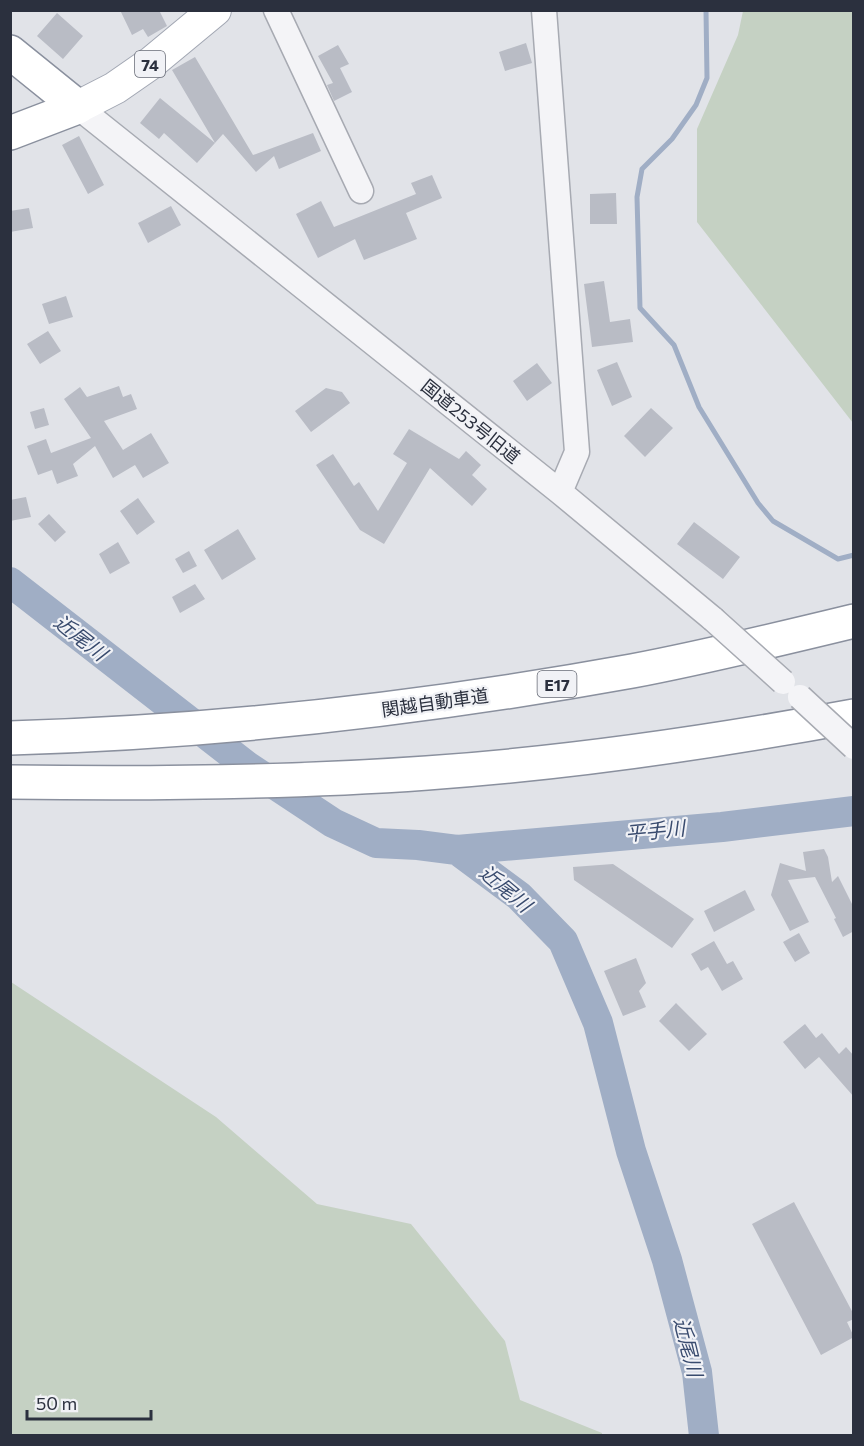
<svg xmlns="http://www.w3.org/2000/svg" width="864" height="1446" viewBox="0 0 864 1446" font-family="Commissioner,'Noto Sans JP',sans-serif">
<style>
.green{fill:#c5d1c3}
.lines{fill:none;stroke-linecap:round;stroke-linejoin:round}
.stream{stroke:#a0aec5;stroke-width:5}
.river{stroke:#a0aec5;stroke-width:30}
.building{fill:#b9bcc5}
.minor-casing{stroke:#a7aab2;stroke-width:27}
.major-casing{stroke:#a2a7b3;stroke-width:34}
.highway-casing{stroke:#8a909e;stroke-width:36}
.minor{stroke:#f4f4f7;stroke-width:24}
.major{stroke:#fff;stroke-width:32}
.highway{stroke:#fff;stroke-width:33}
.minor-bridge-casing{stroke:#a7aab2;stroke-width:27;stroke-linecap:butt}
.minor-bridge{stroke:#f4f4f7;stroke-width:24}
.labels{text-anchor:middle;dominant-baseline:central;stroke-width:4.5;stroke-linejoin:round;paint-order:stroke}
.shield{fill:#f1f2f6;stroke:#666a75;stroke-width:1.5}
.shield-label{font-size:16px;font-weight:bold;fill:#2b303e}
.street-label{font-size:18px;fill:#2b303e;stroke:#f1f2f6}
.water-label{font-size:20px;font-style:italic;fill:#394b6e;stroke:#f1f2f6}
</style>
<rect width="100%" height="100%" fill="#e1e3e8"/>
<path class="green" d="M 743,11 L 853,11 L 853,423 L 697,222 L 697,129 L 738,35 Z
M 11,982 L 216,1117 L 317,1204 L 411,1224 L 505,1341 L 520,1400 L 602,1433 L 602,1435 L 11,1435 Z"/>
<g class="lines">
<path class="stream" d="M 706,10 L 707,78 L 696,105 L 672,139 L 642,169 L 637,197 L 640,308 L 674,345 L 699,407 L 758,503 L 773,521 L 838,559 L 854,555"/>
<path class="river" d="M 10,582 L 247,766 L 333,823 L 376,843 L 418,845 L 457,850 L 519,896 L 563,941 L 598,1023 L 631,1151 L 667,1260 L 697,1372 L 704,1436
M 457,850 L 722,827 L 854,811"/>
</g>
<path class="building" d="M 120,10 L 159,10 L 167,26 L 148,37 L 143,29 L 132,35 Z
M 57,13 L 83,36 L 63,59 L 37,36 Z
M 526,43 L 532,63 L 505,71 L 499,52 Z
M 338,45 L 349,64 L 340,68 L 352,92 L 334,101 L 327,85 L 333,83 L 318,56 Z
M 195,57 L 253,155 L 313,133 L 321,151 L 279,169 L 274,156 L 256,172 L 223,134 L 197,163 L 164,133 L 159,139 L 140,123 L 160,98 L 215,143 L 172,70 Z
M 79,136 L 104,185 L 88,194 L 62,145 Z
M 432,175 L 442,198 L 406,213 L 417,239 L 364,260 L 355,239 L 318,258 L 296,214 L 321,201 L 334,227 L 416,194 L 411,183 Z
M 616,193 L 617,224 L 590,224 L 590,194 Z
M 171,206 L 181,225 L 148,243 L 138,223 Z
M 29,208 L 33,228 L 10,232 L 10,211 Z
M 604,281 L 610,322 L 630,319 L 633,342 L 592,347 L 584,284 Z
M 66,296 L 73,317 L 49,324 L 42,304 Z
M 48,331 L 61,351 L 40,364 L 27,344 Z
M 617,362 L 632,397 L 612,406 L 597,370 Z
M 537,363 L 552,383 L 527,401 L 513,381 Z
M 119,386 L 123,397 L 131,394 L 137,409 L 104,421 L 123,450 L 151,433 L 169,463 L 143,478 L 135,465 L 113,478 L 95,446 L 73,464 L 78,476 L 57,484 L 52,470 L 38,475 L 27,446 L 46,439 L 51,453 L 91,438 L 64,399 L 80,387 L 87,397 Z
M 326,388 L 342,392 L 350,403 L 311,432 L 295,411 Z
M 44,408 L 49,425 L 35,429 L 30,412 Z
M 651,408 L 673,428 L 645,457 L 624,436 Z
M 409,429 L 459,459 L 466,451 L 481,465 L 472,475 L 487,489 L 472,506 L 430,468 L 384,544 L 360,530 L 316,465 L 333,454 L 354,486 L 359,482 L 378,511 L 407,463 L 393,454 Z
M 26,497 L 31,517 L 10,521 L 10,500 Z
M 138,498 L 155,522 L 137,535 L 120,511 Z
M 49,514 L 66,532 L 55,542 L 38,524 Z
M 694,522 L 740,557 L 723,579 L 677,544 Z
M 238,529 L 256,559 L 222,580 L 204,550 Z
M 118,542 L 130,563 L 110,574 L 99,554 Z
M 189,551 L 197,566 L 183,573 L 175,559 Z
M 195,584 L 205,599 L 180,613 L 172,597 Z
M 824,849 L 828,857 L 832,882 L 838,876 L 854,908 L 854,931 L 843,937 L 834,919 L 836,918 L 815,877 L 788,880 L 809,922 L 790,931 L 771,895 L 780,863 L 806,871 L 803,852 Z
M 613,864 L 694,919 L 672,948 L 574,880 L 573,867 Z
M 745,890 L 755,910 L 714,932 L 704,911 Z
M 799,933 L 810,953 L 795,962 L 783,942 Z
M 714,941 L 727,964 L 733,961 L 743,979 L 722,991 L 708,967 L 701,971 L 691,954 Z
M 636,958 L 646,983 L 639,991 L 646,1007 L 623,1016 L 604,971 Z
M 676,1003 L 707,1034 L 689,1051 L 659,1021 Z
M 805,1024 L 816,1038 L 822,1033 L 839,1054 L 846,1047 L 854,1056 L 854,1097 L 819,1057 L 805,1069 L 783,1042 Z
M 794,1202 L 854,1315 L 854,1319 L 847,1322 L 854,1337 L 821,1355 L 752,1224 Z"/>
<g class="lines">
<defs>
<path id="minor" d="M 276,10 L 361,191
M 544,10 L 577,452 L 560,492
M 78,107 L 560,492 L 713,619"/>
<path id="major" d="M 78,107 L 115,88 L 151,63 L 215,10"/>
<path id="highway" d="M 10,52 L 78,107 L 10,133
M 10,738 C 219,732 427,708 632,671 C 706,657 780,639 854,621
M 10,782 C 149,784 288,783 427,773 C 570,763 713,742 854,716"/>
</defs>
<use href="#minor" class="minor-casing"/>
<use href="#major" class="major-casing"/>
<use href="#highway" class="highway-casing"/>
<use href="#minor" class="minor"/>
<use href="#major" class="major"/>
<use href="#highway" class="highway"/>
<defs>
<path id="minor-bridge" d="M 713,619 L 783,682
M 800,697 L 854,747"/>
</defs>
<use href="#minor-bridge" class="minor-bridge-casing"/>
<use href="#minor-bridge" class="minor-bridge"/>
</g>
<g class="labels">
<g class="shield">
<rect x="135" y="51" width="30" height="26" rx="4.5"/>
<rect x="537.5" y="671" width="39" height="26" rx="4.5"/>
</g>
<g class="shield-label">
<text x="150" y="64">74</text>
<text x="557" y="684">E17</text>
</g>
<g class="street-label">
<text transform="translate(471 421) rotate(39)">国道253号旧道</text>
<text transform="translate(435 702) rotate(-8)">関越自動車道</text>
</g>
<g class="water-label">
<text transform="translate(81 637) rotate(38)">近尾川</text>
<text transform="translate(655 830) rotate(-6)">平手川</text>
<text transform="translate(506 888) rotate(40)">近尾川</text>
<text transform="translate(689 1347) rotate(76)">近尾川</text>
</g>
</g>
<rect width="864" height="1446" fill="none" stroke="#2b303e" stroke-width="24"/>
<path d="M27 1410v9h124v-9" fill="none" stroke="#2b303e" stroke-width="3"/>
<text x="36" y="1410" font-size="18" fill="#2b303e" stroke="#f1f2f6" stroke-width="4.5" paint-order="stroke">50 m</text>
</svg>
